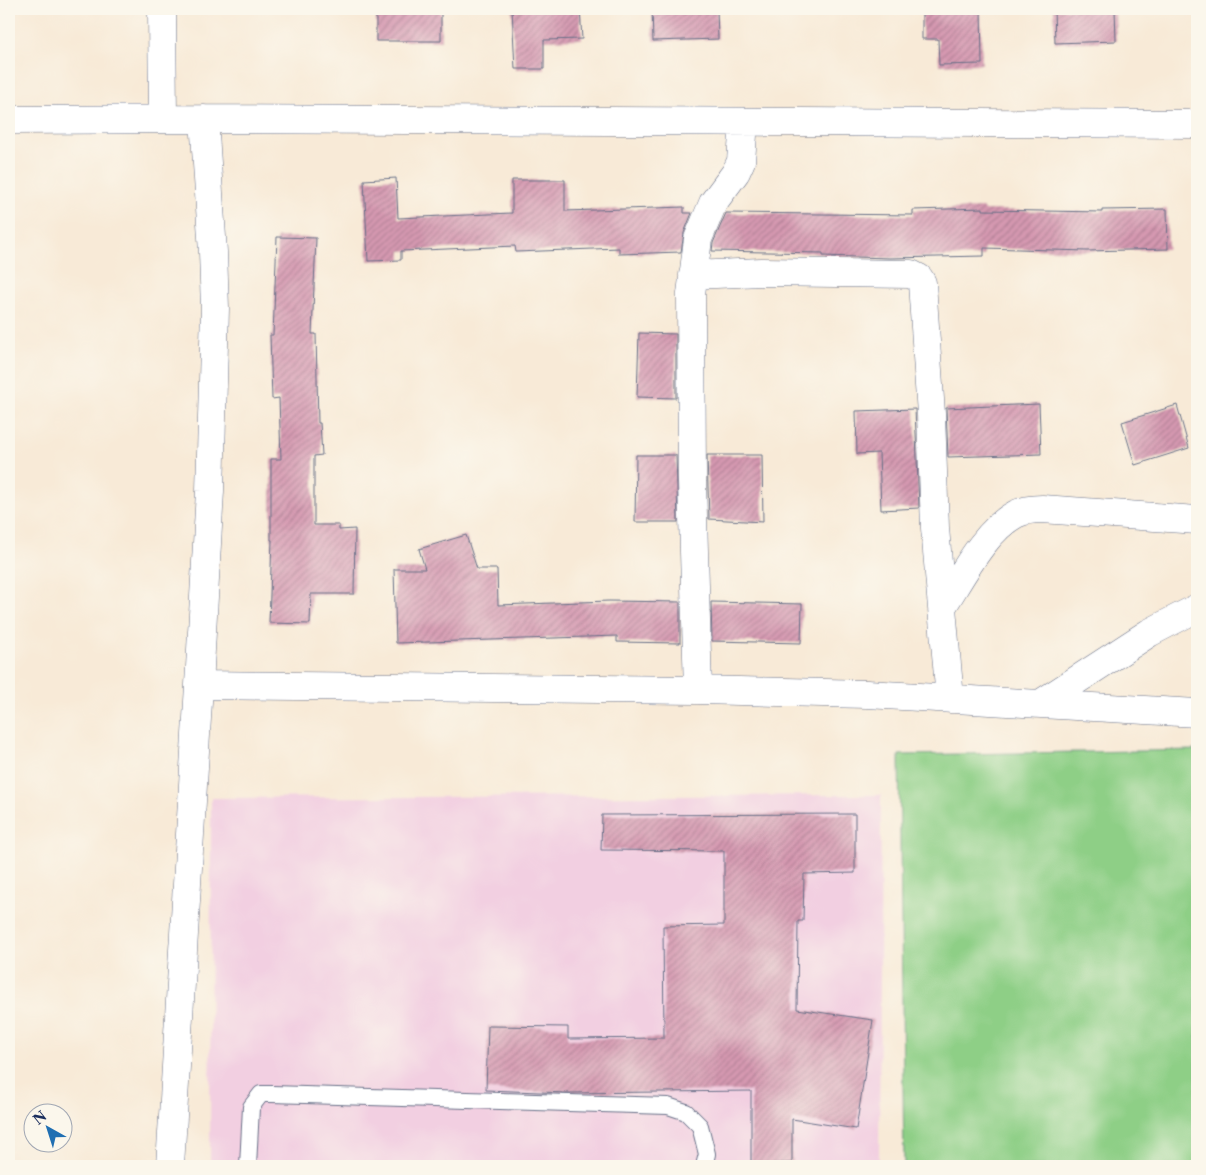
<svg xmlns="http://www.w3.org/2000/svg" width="1206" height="1175" viewBox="0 0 1206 1175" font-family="'Libre Caslon Text',serif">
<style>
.built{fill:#f2cfe1}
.pitch{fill:#8ecf86;stroke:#547f72}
.building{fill:url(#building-hatch)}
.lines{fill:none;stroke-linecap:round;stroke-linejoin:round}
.lane-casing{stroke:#687088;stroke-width:18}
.street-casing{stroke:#687088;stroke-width:29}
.lane{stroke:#fff;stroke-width:16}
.street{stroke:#fff;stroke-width:28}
</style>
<defs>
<pattern id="building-hatch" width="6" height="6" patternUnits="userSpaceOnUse" patternTransform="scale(1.25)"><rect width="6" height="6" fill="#d699b1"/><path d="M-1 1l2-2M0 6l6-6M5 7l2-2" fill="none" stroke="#ad7d93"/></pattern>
</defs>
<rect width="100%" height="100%" fill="#fbf7ec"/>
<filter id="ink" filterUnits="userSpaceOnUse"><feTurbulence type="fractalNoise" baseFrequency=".02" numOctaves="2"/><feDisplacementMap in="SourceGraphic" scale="10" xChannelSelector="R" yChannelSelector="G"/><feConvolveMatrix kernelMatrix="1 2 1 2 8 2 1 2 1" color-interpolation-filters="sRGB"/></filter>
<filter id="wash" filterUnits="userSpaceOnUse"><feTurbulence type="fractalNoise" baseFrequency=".0096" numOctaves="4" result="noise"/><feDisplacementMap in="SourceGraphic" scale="20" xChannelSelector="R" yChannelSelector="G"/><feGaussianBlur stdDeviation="1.12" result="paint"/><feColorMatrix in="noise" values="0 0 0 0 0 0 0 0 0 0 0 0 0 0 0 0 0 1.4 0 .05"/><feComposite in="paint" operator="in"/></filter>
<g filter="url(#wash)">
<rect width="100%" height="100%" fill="#f8ead7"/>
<path class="built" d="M 881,795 L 879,1166 L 210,1166 L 211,798 Z"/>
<path class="pitch" d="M 1197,750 L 1197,1166 L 904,1166 L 899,755 Z"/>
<g id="blocks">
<path class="building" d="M 376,9 L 441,9 L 441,41 L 376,41 Z
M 512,9 L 580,9 L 582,39 L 544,40 L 544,69 L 515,69 Z
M 652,9 L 717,9 L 718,39 L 653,41 Z
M 922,9 L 981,9 L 982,64 L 939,65 L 938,39 L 922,39 Z
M 1054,9 L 1115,9 L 1116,41 L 1055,43 Z
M 396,178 L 398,218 L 512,213 L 512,180 L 565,180 L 565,211 L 684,207 L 684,213 L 692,213 L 684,233 L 681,252 L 619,254 L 619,248 L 516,252 L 515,246 L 401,251 L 401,260 L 368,261 L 364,180 Z
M 983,208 L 983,210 L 1102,212 L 1102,210 L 1167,209 L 1168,249 L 1087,251 L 984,248 L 984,256 L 890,258 L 823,256 L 823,253 L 712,251 L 713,243 L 726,213 L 913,215 L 913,210 Z
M 277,237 L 316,238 L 312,334 L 316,334 L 318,423 L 320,423 L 322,455 L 314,456 L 314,525 L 339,525 L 339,530 L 355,529 L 354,594 L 311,594 L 310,624 L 269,623 L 272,540 L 271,540 L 271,459 L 281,459 L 279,398 L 272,399 L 270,335 L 273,335 Z
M 639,333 L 676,334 L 676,398 L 637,397 Z
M 1039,404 L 1041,454 L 948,457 L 946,408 Z
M 1177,405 L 1189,448 L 1135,465 L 1122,422 Z
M 915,409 L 919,508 L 881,510 L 879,453 L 857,454 L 856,411 Z
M 636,455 L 676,455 L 678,522 L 635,522 Z
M 707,455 L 762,455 L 763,522 L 709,519 Z
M 466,535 L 477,569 L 497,569 L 498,605 L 609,601 L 680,602 L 680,643 L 617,642 L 617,636 L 396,643 L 394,569 L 425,569 L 419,549 Z
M 711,602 L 802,604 L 801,643 L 712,641 Z
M 855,814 L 855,873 L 804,874 L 803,921 L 798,921 L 797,1009 L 873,1020 L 856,1129 L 792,1119 L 792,1163 L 751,1164 L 751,1091 L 567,1093 L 486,1090 L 488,1026 L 568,1027 L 568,1039 L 664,1038 L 663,926 L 724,925 L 724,851 L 601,850 L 602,815 Z"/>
</g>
</g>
<g filter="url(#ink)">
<use href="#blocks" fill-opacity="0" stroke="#687088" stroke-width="1"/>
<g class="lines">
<defs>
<path id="lane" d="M 248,1166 L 251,1107 L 261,1094 L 272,1094 L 668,1106 L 686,1112 L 700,1126 L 707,1154 L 704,1166"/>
<path id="street" d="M 162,9 L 163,119
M 9,120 L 204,119 L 1197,124
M 693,275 L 761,272 L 911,274 L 919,278 L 922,283 L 931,414 L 935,528 L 950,699
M 942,607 C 961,578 984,531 1016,514 C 1024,510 1033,509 1042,509 L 1197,520
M 199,685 L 210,491 L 215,308 L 213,252 L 204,119
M 698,690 L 692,482 L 691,294 L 698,239 L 713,203 L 736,172 L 741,161 L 744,122
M 1040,704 L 1149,633 L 1197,608
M 170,1166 L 199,685 L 698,690 L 867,694 L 1197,713"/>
</defs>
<use href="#lane" class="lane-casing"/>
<use href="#street" class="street-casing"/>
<use href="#lane" class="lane"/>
<use href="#street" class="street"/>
</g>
</g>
<rect width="1206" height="1175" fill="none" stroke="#fbf7ec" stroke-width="30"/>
<g transform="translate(48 1128) rotate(321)"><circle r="24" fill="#fbf7ec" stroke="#a1a7b3"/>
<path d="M0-4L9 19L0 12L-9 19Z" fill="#1f6fb2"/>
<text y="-8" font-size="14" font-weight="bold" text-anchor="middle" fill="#1b2f5e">N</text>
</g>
</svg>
